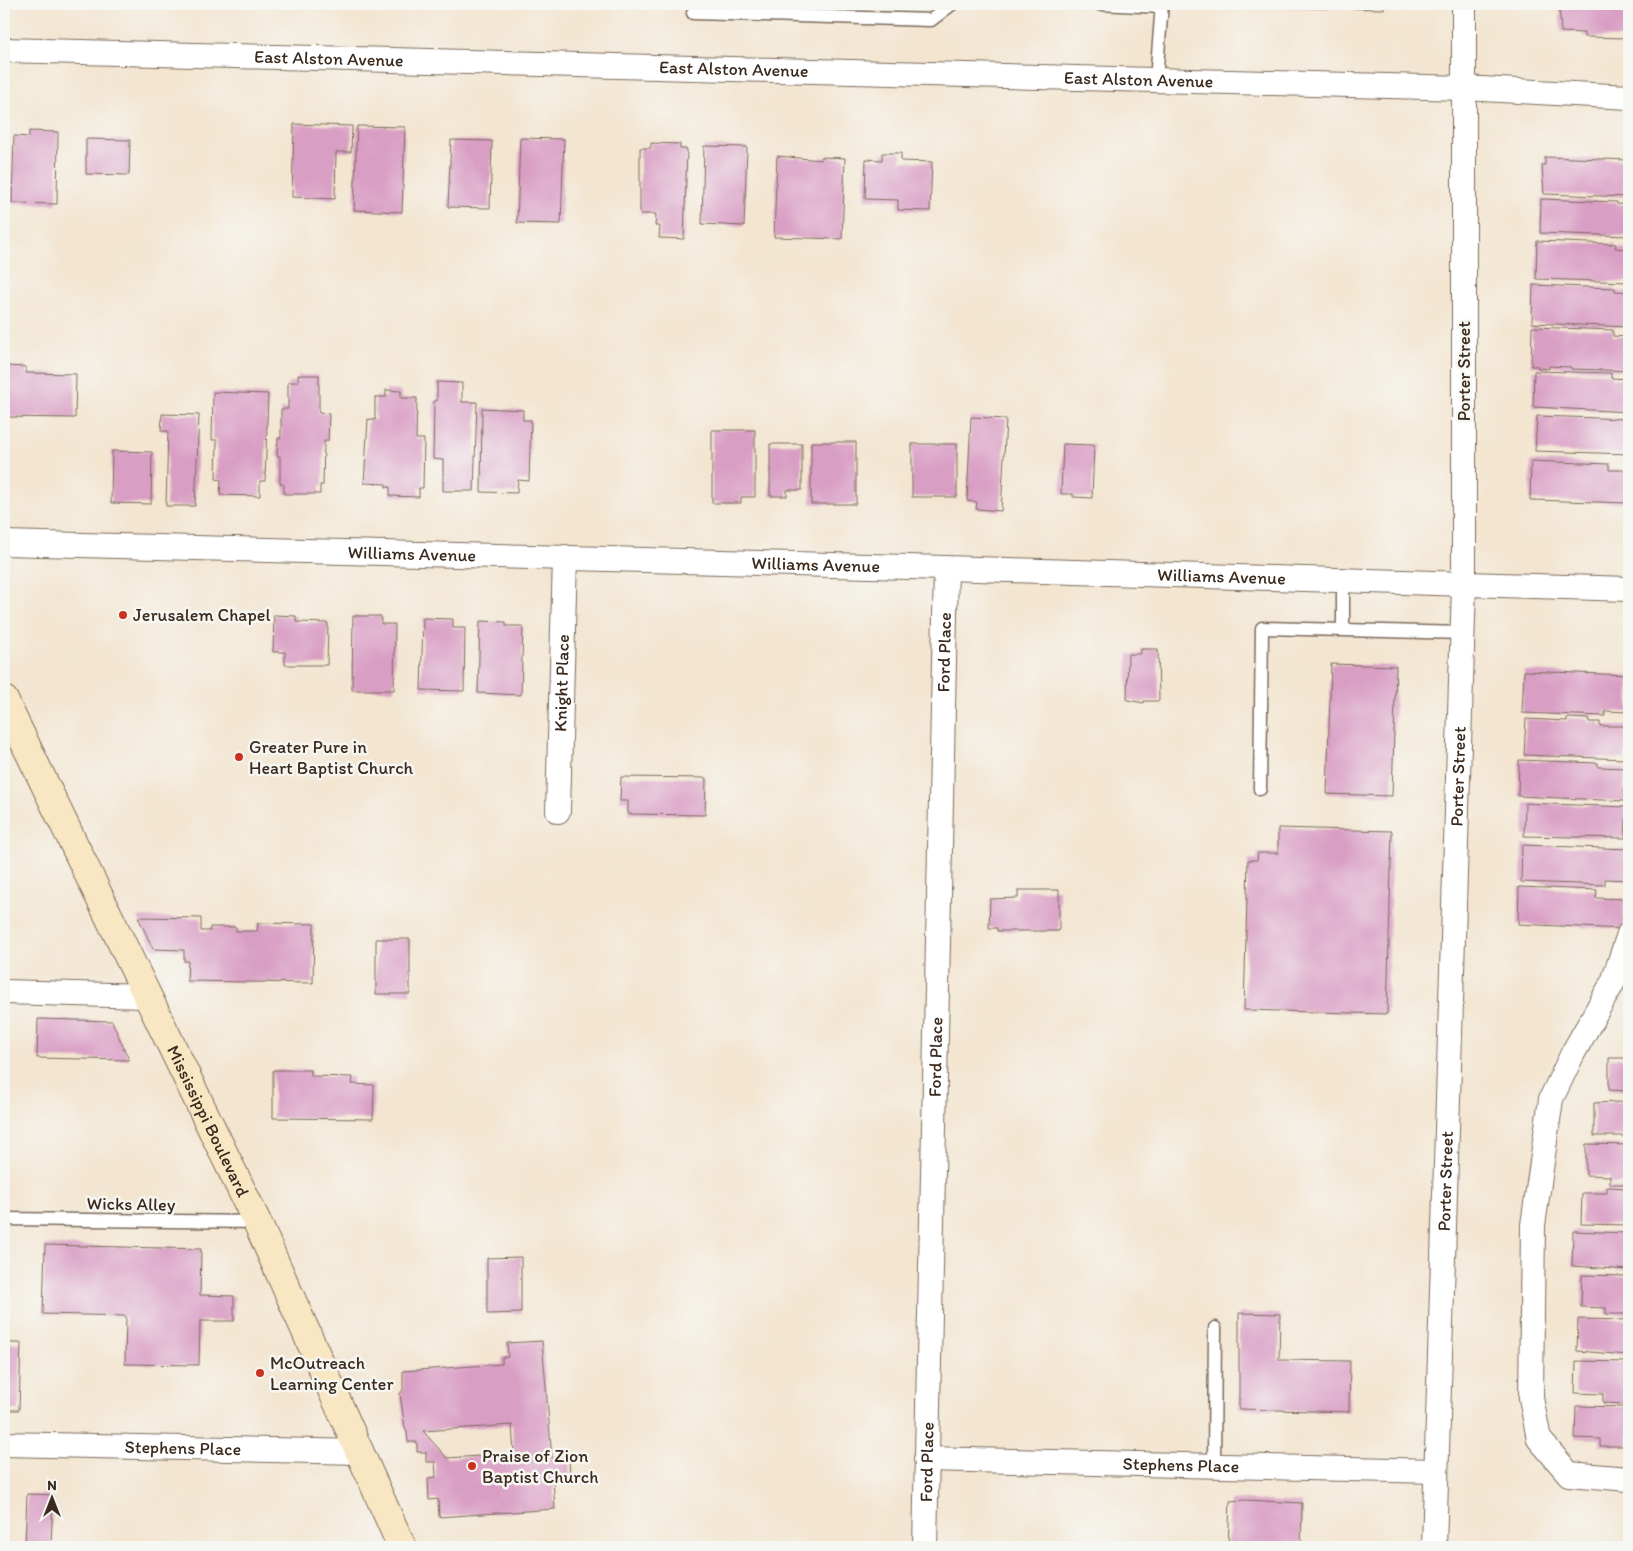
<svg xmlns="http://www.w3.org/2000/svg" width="1633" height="1551" viewBox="0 0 1633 1551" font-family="Itim,sans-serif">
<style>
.building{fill:#d99ec4;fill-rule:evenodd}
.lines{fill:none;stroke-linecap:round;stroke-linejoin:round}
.lane-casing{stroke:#7b6b5c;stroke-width:15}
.street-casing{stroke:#7b6b5c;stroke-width:26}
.secondary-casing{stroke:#7b6b5c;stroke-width:30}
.lane{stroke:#fff;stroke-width:12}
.street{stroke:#fff;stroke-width:24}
.secondary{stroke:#f9e7c3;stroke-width:28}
.poi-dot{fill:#c8321e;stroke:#f6f6f2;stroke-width:2}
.labels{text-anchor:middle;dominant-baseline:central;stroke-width:5;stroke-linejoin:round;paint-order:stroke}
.street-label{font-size:18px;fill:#3b2a1e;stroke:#f6f6f2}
.poi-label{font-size:18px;fill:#3b2a1e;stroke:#f6f6f2;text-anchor:start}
</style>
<rect width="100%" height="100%" fill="#f6f6f2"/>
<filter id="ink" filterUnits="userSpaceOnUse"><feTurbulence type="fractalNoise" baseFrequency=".02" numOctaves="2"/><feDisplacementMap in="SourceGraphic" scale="10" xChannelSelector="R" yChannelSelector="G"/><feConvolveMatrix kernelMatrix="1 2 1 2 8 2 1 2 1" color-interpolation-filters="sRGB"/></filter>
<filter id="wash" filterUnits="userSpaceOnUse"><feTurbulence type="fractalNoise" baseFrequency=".0096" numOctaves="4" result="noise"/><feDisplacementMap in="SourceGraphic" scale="20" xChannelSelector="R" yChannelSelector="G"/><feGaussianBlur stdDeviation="1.12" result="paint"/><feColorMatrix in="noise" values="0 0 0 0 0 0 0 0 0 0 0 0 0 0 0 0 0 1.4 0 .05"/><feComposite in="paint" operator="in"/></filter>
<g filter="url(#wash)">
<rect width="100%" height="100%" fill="#f3e5d0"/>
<g id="blocks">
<path class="building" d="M 1277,4 L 1384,4 L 1384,9 L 1277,7 Z
M 1559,4 L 1629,4 L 1629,38 L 1584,37 L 1584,33 L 1561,32 Z
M 294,124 L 352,126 L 351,152 L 336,152 L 335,199 L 292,197 Z
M 357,126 L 405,127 L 402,212 L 354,210 Z
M 29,131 L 58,132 L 57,204 L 12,203 L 14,136 L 29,137 Z
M 520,138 L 564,139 L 561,224 L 517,223 Z
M 86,139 L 130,140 L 129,175 L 86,174 Z
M 451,140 L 492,141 L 490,208 L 448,207 Z
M 651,143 L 680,144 L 680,149 L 687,149 L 684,239 L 659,238 L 660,226 L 655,226 L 656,214 L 640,214 L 640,148 L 651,148 Z
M 704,146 L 747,147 L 744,226 L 702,224 Z
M 882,153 L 901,153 L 901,161 L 932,162 L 930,211 L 898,210 L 898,200 L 865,199 L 866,159 L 882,160 Z
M 777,156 L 821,160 L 821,157 L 845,158 L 842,239 L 774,237 Z
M 1545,157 L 1629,160 L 1629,197 L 1544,194 L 1542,165 L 1545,165 Z
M 1541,199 L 1617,202 L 1617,204 L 1629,205 L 1629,236 L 1540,233 Z
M 1537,241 L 1616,244 L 1615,248 L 1629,249 L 1629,282 L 1536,279 Z
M 1533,285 L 1615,288 L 1615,291 L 1629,292 L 1629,327 L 1532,323 Z
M 1532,327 L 1613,330 L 1613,336 L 1629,337 L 1629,371 L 1571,369 L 1571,367 L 1549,366 L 1549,369 L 1538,368 L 1538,366 L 1531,366 Z
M 4,366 L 26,367 L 26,373 L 76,374 L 75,418 L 4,417 Z
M 1534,371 L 1611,373 L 1611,378 L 1629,379 L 1629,412 L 1533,407 Z
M 298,375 L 319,375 L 319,413 L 329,414 L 328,441 L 324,441 L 323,485 L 320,485 L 320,494 L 284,494 L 284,485 L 280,483 L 280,456 L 277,456 L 278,438 L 281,438 L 281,409 L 288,409 L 288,382 L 298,382 Z
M 437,382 L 462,383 L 462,402 L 477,402 L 474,491 L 443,491 L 443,460 L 433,459 L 434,401 L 437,401 Z
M 386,390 L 401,391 L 401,398 L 417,398 L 416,439 L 424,439 L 423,488 L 419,488 L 419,497 L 390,496 L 390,487 L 386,487 L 386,484 L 364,483 L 368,419 L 375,420 L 375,397 L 386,397 Z
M 213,392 L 268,394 L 265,481 L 260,481 L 260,496 L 220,495 L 221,480 L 216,479 L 217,440 L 212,440 Z
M 482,408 L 523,410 L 523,420 L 531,420 L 529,481 L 518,480 L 517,493 L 481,492 Z
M 162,414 L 199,415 L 195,506 L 166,506 L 168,431 L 161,431 Z
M 1537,416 L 1629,419 L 1629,454 L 1535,451 Z
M 971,417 L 1006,419 L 1001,511 L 976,509 L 977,502 L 967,501 Z
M 712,430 L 755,430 L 755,497 L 741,497 L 741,503 L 712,503 Z
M 811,442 L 856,442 L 856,504 L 811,504 Z
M 770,444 L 802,444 L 802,490 L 787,490 L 787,496 L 770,496 Z
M 912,444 L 957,444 L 957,497 L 912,497 Z
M 1063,444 L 1094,445 L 1092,498 L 1073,497 L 1073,494 L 1061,494 Z
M 112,451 L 152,452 L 151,504 L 111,503 Z
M 1531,461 L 1609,464 L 1609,470 L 1629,470 L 1629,503 L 1530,500 Z
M 274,615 L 296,616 L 296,622 L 328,623 L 327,665 L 285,665 L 285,652 L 273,652 Z
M 353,616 L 381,616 L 381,624 L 395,624 L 394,690 L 352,690 Z
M 423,618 L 453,619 L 453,628 L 465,628 L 464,691 L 421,690 Z
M 480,621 L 506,622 L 506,626 L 523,626 L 521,695 L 478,693 Z
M 1141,649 L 1158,649 L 1159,701 L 1144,701 L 1144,703 L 1127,700 L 1128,654 L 1141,654 Z
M 1331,664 L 1396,666 L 1392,796 L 1327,794 Z
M 1524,671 L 1629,675 L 1629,712 L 1605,711 L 1605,716 L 1522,713 Z
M 1567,718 L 1589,719 L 1589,722 L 1600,722 L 1600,726 L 1626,726 L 1625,759 L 1524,755 L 1526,719 L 1567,721 Z
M 1519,760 L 1598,763 L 1598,767 L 1625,768 L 1624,801 L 1518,796 Z
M 621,777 L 706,778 L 705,815 L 628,814 L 628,801 L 620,801 Z
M 1525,803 L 1627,807 L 1625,838 L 1524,836 Z
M 1278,828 L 1392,831 L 1387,1014 L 1244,1010 L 1248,860 L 1257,860 L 1258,853 L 1278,853 Z
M 1522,845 L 1629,849 L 1629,880 L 1605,879 L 1605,885 L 1521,882 Z
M 1519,887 L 1597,890 L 1596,898 L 1625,899 L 1623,929 L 1518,924 Z
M 1018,890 L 1059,890 L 1059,931 L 997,931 L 997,928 L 989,928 L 990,899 L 1018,898 Z
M 138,917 L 201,918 L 201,931 L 210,931 L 210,927 L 236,927 L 236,931 L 257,931 L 258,923 L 314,924 L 313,983 L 187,981 L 188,961 L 184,961 L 184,950 L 153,949 Z
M 376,939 L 410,939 L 410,994 L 376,994 Z
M 38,1019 L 112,1021 L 129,1060 L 37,1058 Z
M 1609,1058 L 1629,1058 L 1629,1091 L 1609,1090 Z
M 273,1070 L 311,1070 L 311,1076 L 353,1077 L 352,1084 L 374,1085 L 373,1119 L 273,1118 Z
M 1619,1102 L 1629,1102 L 1629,1136 L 1594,1136 L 1594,1103 Z
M 1586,1144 L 1629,1145 L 1629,1184 L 1610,1184 L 1610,1176 L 1586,1175 Z
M 1607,1187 L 1629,1188 L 1629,1225 L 1581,1224 L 1582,1193 L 1607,1193 Z
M 1573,1231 L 1629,1233 L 1629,1270 L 1572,1266 Z
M 45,1245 L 201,1249 L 200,1295 L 234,1296 L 234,1321 L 200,1321 L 199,1365 L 125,1364 L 126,1316 L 43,1314 Z
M 521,1257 L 521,1313 L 487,1314 L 487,1258 Z
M 1582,1275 L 1629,1276 L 1629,1314 L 1606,1314 L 1606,1308 L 1581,1307 Z
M 1239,1313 L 1280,1314 L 1279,1360 L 1350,1361 L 1349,1412 L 1239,1409 Z
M 1578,1319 L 1629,1320 L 1629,1355 L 1577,1351 Z
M 542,1341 L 552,1458 L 569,1457 L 570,1478 L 553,1479 L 555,1509 L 439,1517 L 438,1499 L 429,1500 L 428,1478 L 436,1477 L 435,1462 L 426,1462 L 426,1452 L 417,1452 L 417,1442 L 408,1442 L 407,1432 L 405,1428 L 400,1394 L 403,1390 L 403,1371 L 502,1364 L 502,1357 L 508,1357 L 507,1343 ZM 512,1425 L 514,1454 L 447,1458 L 423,1431 Z
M 4,1343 L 21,1343 L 19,1410 L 4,1410 Z
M 1576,1361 L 1629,1362 L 1629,1404 L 1603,1403 L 1603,1394 L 1575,1393 Z
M 1576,1406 L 1629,1407 L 1629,1446 L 1600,1446 L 1600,1439 L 1575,1438 Z
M 27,1494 L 53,1495 L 51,1547 L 25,1547 Z
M 1245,1500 L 1302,1503 L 1301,1547 L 1228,1547 L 1230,1501 Z
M 963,1544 L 1014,1544 L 1014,1547 L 963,1547 Z"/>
</g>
</g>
<g filter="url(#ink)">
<use href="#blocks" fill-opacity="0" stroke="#7b6b5c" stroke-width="1"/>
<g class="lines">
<defs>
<path id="lane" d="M 1099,4 L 1162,7
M 693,13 L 931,20 L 952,4
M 1156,80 L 1162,4
M 1343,581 L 1343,630
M 1260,789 L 1262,628 L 1463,633
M 4,1219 L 257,1222
M 1214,1466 L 1215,1328"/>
<g id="street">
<path id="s1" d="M 4,50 L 1464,88 L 1629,97"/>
<path id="s2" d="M 4,543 L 946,568 L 1629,589"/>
<path id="s3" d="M 558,811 L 565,557"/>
<path d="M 1629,934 L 1613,982 L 1573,1053 L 1551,1099 L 1533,1225 L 1531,1398 L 1539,1439 L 1569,1474 L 1629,1479"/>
<path d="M 4,992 L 146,996"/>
<path id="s4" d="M 4,1444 L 361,1452"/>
<path id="s5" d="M 926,1459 L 1436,1471"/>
<path id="s6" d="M 925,1547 L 946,568"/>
<path id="s7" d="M 1434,1547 L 1464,585 L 1464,4"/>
</g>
<g id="secondary">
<path id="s8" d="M 4,700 L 257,1222 L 402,1547"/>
</g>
</defs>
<use href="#lane" class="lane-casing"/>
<use href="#street" class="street-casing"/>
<use href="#secondary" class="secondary-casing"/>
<use href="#lane" class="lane"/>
<use href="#street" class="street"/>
<use href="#secondary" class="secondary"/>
</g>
</g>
<g class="poi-dot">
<circle cx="123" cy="615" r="5"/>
<circle cx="239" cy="757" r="5"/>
<circle cx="260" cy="1373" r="5"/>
<circle cx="472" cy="1466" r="5"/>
</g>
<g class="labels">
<g class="street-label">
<text stroke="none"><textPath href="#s1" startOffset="325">East Alston Avenue</textPath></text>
<text stroke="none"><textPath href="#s1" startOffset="730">East Alston Avenue</textPath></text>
<text stroke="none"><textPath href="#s1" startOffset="1135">East Alston Avenue</textPath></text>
<text transform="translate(1464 371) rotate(-90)">Porter Street</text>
<text stroke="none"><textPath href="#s2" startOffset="408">Williams Avenue</textPath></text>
<text stroke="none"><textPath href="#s2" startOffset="812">Williams Avenue</textPath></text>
<text stroke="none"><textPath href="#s2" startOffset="1218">Williams Avenue</textPath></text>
<text stroke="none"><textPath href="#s6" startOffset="895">Ford Place</textPath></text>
<text stroke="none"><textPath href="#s3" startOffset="128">Knight Place</textPath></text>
<text stroke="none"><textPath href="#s7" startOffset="771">Porter Street</textPath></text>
<text stroke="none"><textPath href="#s6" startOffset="490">Ford Place</textPath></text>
<text stroke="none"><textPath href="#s8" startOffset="468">Mississippi Boulevard</textPath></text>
<text stroke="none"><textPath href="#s7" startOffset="366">Porter Street</textPath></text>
<text transform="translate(131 1204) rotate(1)">Wicks Alley</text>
<text stroke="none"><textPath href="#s4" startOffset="179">Stephens Place</textPath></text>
<text stroke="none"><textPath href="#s6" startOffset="85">Ford Place</textPath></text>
<text stroke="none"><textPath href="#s5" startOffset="255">Stephens Place</textPath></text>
</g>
<g class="poi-label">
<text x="133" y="615">Jerusalem Chapel</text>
<text x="249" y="747">Greater Pure in<tspan x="249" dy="21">Heart Baptist Church</tspan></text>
<text x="270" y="1363">McOutreach<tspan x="270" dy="21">Learning Center</tspan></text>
<text x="482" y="1456">Praise of Zion<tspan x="482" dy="21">Baptist Church</tspan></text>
</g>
</g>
<rect width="1633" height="1551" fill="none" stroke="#f6f6f2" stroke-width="20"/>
<g transform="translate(52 1498)" stroke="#f6f6f2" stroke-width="4" paint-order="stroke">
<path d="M0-4L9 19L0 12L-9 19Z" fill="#3b2a1e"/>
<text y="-8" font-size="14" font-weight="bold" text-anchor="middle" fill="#3b2a1e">N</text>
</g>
</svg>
